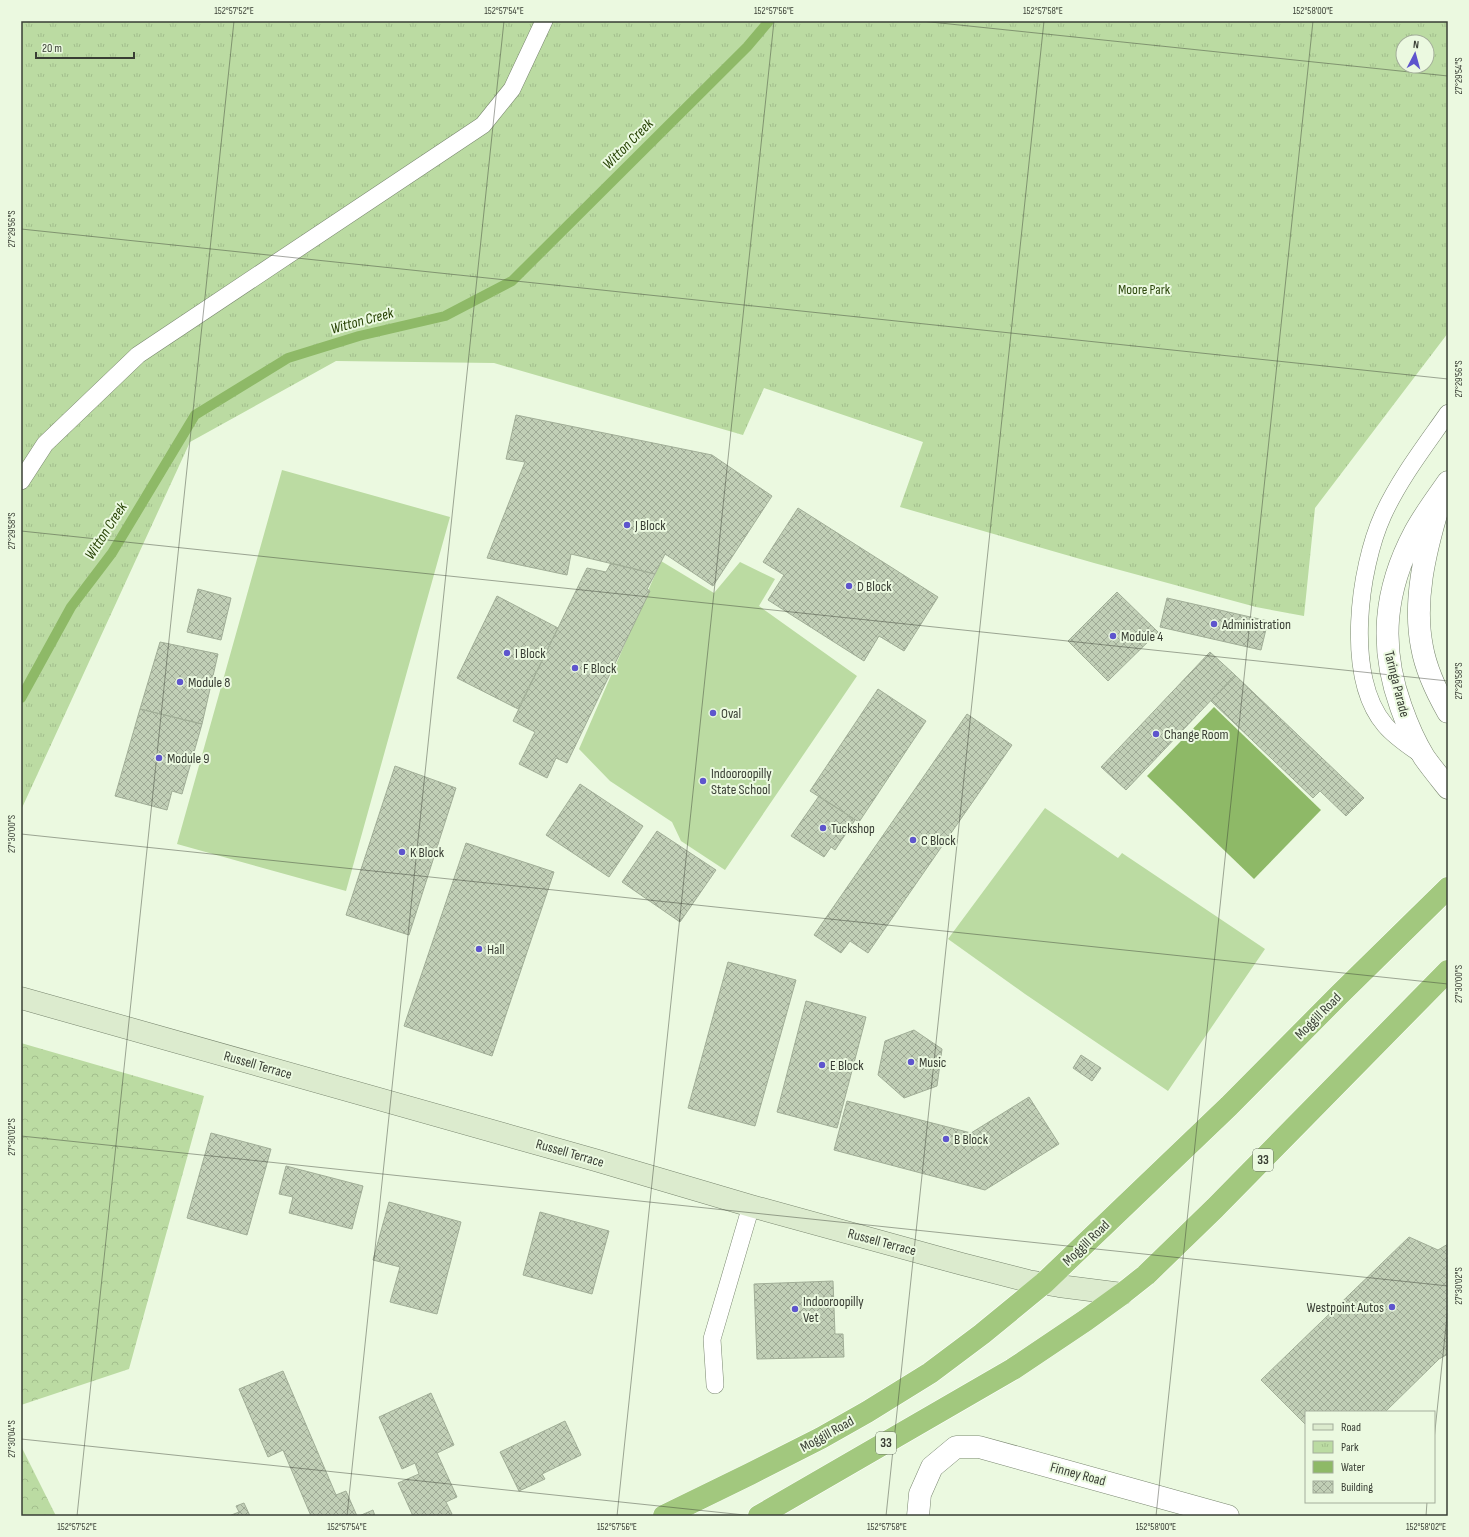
<svg xmlns="http://www.w3.org/2000/svg" width="1469" height="1537" viewBox="0 0 1469 1537" font-family="'Sofia Sans Condensed',sans-serif">
<style>
.forest{fill:url(#forest-crowns)}
.park{fill:url(#park-tufts);fill-rule:evenodd}
.pitch{fill:#bbdba2}
.water{fill:#8eb967}
.lines{fill:none;stroke-linecap:round;stroke-linejoin:round}
.stream{stroke:#8eb967;stroke-width:10}
.building{fill:url(#building-cross-hatch);stroke:#a1ae97}
.service-casing{stroke:#79866f;stroke-width:18}
.minor-casing{stroke:#79866f;stroke-width:23}
.tertiary-casing{stroke:#79866f;stroke-width:23}
.secondary-casing{stroke:#79866f;stroke-width:23}
.trunk-casing{stroke:#fff;stroke-width:23}
.service{stroke:#fff;stroke-width:17}
.minor{stroke:#fff;stroke-width:22}
.tertiary{stroke:#fff;stroke-width:22}
.secondary{stroke:#dcebce;stroke-width:22}
.trunk{stroke:#a2c87e;stroke-width:22}
.ticks{fill:none;stroke:#393e34;stroke-width:1;stroke-opacity:0.45}
.poi-dot{fill:#5e55cd;stroke:#ebf9e0;stroke-width:1.5}
.labels{text-anchor:middle;dominant-baseline:central;stroke-width:4;stroke-linejoin:round;paint-order:stroke}
.shield{fill:#ebf9e0;stroke:#6e7668;stroke-width:1}
.shield-label{font-size:13px;font-weight:bold;fill:#393e34}
.park-label{font-size:14px;fill:#2e490e;stroke:#ebf9e0}
.poi-label{font-size:14px;fill:#393e34;stroke:#ebf9e0;text-anchor:start}
.street-label{font-size:14px;fill:#393e34;stroke:#ebf9e0}
.water-label{font-size:15px;font-style:italic;fill:#254002;stroke:#ebf9e0}
.neatline{fill:none;stroke:#393e34;stroke-width:1.5}
.ticks-label{font-size:10px;text-anchor:middle;fill:#393e34}
</style>
<defs>
<pattern id="forest-crowns" width="20" height="18" patternUnits="userSpaceOnUse"><rect width="20" height="18" fill="#bbdba2"/><path d="M2 6a3 3 0 1 1 6 0M12 15a3 3 0 1 1 6 0" fill="none" stroke="#a2bd8c"/></pattern>
<pattern id="park-tufts" width="24" height="20" patternUnits="userSpaceOnUse"><rect width="24" height="20" fill="#bbdba2"/><path d="M3 7l-1-3M5 7V3M7 7l1-3M15 17l-1-3M17 17v-4M19 17l1-3" fill="none" stroke="#a2bd8c"/></pattern>
<pattern id="building-cross-hatch" width="8" height="8" patternUnits="userSpaceOnUse"><rect width="8" height="8" fill="#c1cfb6"/><path d="M0 0l8 8M0 8l8-8" fill="none" stroke="#9ea995"/></pattern>
</defs>
<rect width="100%" height="100%" fill="#ebf9e0"/>
<path class="forest" d="M 21,1043 L 204,1096 L 129,1369 L 21,1405 Z
M 21,1446 L 56,1516 L 21,1516 Z"/>
<path class="park" d="M 21,21 L 1448,21 L 1448,333 L 1315,508 L 1304,616 L 1256,607 L 1094,563 L 900,507 L 923,442 L 764,388 L 743,435 L 494,363 L 336,361 L 190,442 L 21,810 ZM 1403,42 L 1427,42 L 1427,66 L 1403,66 Z"/>
<path class="pitch" d="M 282,470 L 450,517 L 346,891 L 177,844 Z
M 661,561 L 714,593 L 740,562 L 775,579 L 759,606 L 857,676 L 725,870 L 681,841 L 672,822 L 610,781 L 579,749 Z
M 1045,808 L 1118,858 L 1122,853 L 1265,949 L 1168,1091 L 1025,994 L 948,939 Z"/>
<path class="water" d="M 1214,707 L 1321,810 L 1254,879 L 1147,776 Z"/>
<g class="lines">
<path class="stream" d="M 21,698 L 71,607 L 112,553 L 195,415 L 288,358 L 359,336 L 445,316 L 512,281 L 747,47 L 769,21"/>
</g>
<path class="building" d="M 516,415 L 712,455 L 772,496 L 713,586 L 665,554 L 655,574 L 571,554 L 567,575 L 487,558 L 525,462 L 506,459 Z
M 798,508 L 938,597 L 904,651 L 879,636 L 864,661 L 768,600 L 784,575 L 763,562 Z
M 611,563 L 655,574 L 647,589 L 650,591 L 567,763 L 556,758 L 547,778 L 519,764 L 535,732 L 513,721 L 587,568 L 606,572 Z
M 198,589 L 231,598 L 221,640 L 187,632 Z
M 1117,592 L 1158,632 L 1108,681 L 1068,641 Z
M 497,596 L 558,628 L 518,709 L 457,678 Z
M 1167,598 L 1268,621 L 1261,650 L 1160,627 Z
M 160,642 L 218,654 L 202,724 L 140,709 Z
M 1210,652 L 1235,675 L 1126,790 L 1101,767 Z
M 1235,675 L 1364,798 L 1346,816 L 1320,791 L 1313,798 L 1211,701 Z
M 878,689 L 926,721 L 859,822 L 810,791 Z
M 140,709 L 202,724 L 182,794 L 172,791 L 167,810 L 115,796 Z
M 967,714 L 1012,745 L 868,953 L 850,941 L 841,953 L 814,935 Z
M 395,766 L 456,788 L 409,935 L 346,915 Z
M 580,784 L 643,826 L 609,877 L 546,835 Z
M 819,796 L 855,820 L 835,850 L 831,847 L 824,857 L 791,836 Z
M 657,831 L 716,870 L 680,922 L 622,882 Z
M 466,843 L 554,872 L 492,1056 L 404,1026 Z
M 728,962 L 796,980 L 755,1126 L 688,1108 Z
M 806,1001 L 866,1017 L 837,1128 L 777,1112 Z
M 914,1030 L 942,1049 L 937,1086 L 904,1098 L 878,1075 L 885,1041 Z
M 1081,1055 L 1101,1068 L 1092,1081 L 1073,1068 Z
M 1029,1097 L 1059,1144 L 985,1190 L 834,1150 L 847,1101 L 971,1133 Z
M 211,1133 L 271,1149 L 247,1235 L 187,1218 Z
M 286,1166 L 363,1186 L 352,1229 L 289,1213 L 293,1197 L 279,1194 Z
M 389,1202 L 461,1222 L 437,1314 L 390,1302 L 400,1267 L 373,1260 Z
M 540,1212 L 609,1231 L 592,1294 L 523,1275 Z
M 1409,1237 L 1438,1250 L 1448,1244 L 1448,1354 L 1439,1359 L 1385,1412 L 1306,1412 L 1306,1425 L 1261,1380 Z
M 833,1281 L 835,1334 L 843,1334 L 844,1357 L 757,1359 L 754,1284 Z
M 283,1371 L 336,1495 L 346,1491 L 357,1516 L 311,1516 L 283,1450 L 268,1457 L 239,1389 Z
M 431,1393 L 454,1445 L 437,1453 L 457,1497 L 446,1502 L 452,1514 L 446,1516 L 413,1516 L 398,1483 L 419,1474 L 415,1463 L 402,1469 L 379,1417 Z
M 565,1421 L 581,1455 L 542,1474 L 545,1479 L 519,1491 L 500,1452 Z
M 244,1503 L 250,1516 L 229,1516 L 239,1512 L 236,1506 Z
M 373,1510 L 375,1516 L 359,1516 Z"/>
<g class="lines">
<defs>
<path id="service" d="M 21,481 L 45,444 L 138,355 L 483,125 L 512,89 L 544,21
M 1422,755 C 1409,746 1395,737 1385,725 C 1344,677 1359,568 1383,515 C 1400,478 1425,446 1448,413
M 715,1385 L 712,1339 L 751,1206"/>
<path id="minor" d="M 918,1516 L 920,1494 L 932,1467 L 956,1447 L 979,1447 L 1228,1516"/>
<path id="tertiary" d="M 1448,482 C 1437,498 1424,515 1415,532 C 1384,590 1379,646 1401,707 C 1407,724 1414,741 1424,757 C 1431,767 1440,778 1448,788
M 1438,508 C 1425,552 1413,601 1422,647 C 1426,670 1436,691 1448,712"/>
<path id="secondary" d="M 21,998 L 595,1160 L 751,1206 L 962,1264 L 1028,1281 L 1059,1286 L 1122,1294"/>
<path id="trunk" d="M 664,1516 L 750,1474 L 821,1438 L 867,1412 L 930,1373 L 982,1334 L 1044,1283 L 1229,1106 L 1339,995 L 1448,888
M 759,1516 L 1013,1369 L 1086,1320 L 1122,1294 L 1146,1275 L 1215,1208 L 1448,971"/>
</defs>
<use href="#service" class="service-casing"/>
<use href="#minor" class="minor-casing"/>
<use href="#tertiary" class="tertiary-casing"/>
<use href="#secondary" class="secondary-casing"/>
<use href="#trunk" class="trunk-casing"/>
<use href="#service" class="service"/>
<use href="#minor" class="minor"/>
<use href="#tertiary" class="tertiary"/>
<use href="#secondary" class="secondary"/>
<use href="#trunk" class="trunk"/>
</g>
<path class="ticks" d="M 921,21 L 1448,76M 21,229 L 1448,379M 21,531 L 1448,681M 21,834 L 1448,984M 21,1136 L 1448,1286M 21,1439 L 754,1516M 1434,1440 L 1448,1307M 77,1516 L 234,21M 347,1516 L 504,21M 617,1516 L 774,21M 886,1516 L 1044,21M 1156,1516 L 1313,21M 1426,1516 L 1427,1502"/>
<g class="poi-dot">
<circle cx="627" cy="525" r="4"/>
<circle cx="849" cy="586" r="4"/>
<circle cx="1214" cy="624" r="4"/>
<circle cx="1113" cy="636" r="4"/>
<circle cx="507" cy="653" r="4"/>
<circle cx="575" cy="668" r="4"/>
<circle cx="180" cy="682" r="4"/>
<circle cx="713" cy="713" r="4"/>
<circle cx="1156" cy="734" r="4"/>
<circle cx="159" cy="758" r="4"/>
<circle cx="703" cy="781" r="4"/>
<circle cx="823" cy="828" r="4"/>
<circle cx="913" cy="840" r="4"/>
<circle cx="402" cy="852" r="4"/>
<circle cx="479" cy="949" r="4"/>
<circle cx="911" cy="1062" r="4"/>
<circle cx="822" cy="1065" r="4"/>
<circle cx="946" cy="1139" r="4"/>
<circle cx="1392" cy="1307" r="4"/>
<circle cx="795" cy="1309" r="4"/>
</g>
<g class="labels">
<g class="shield">
<rect x="1253" y="1149" width="20" height="22" rx="3"/>
<rect x="876" y="1432" width="20" height="22" rx="3"/>
</g>
<g class="shield-label">
<text x="1263" y="1160">33</text>
<text x="886" y="1443">33</text>
</g>
<g class="park-label">
<text x="1144" y="289">Moore Park</text>
</g>
<g class="poi-label">
<text x="635" y="525">J Block</text>
<text x="857" y="586">D Block</text>
<text x="1222" y="624">Administration</text>
<text x="1121" y="636">Module 4</text>
<text x="515" y="653">I Block</text>
<text x="583" y="668">F Block</text>
<text x="188" y="682">Module 8</text>
<text x="721" y="713">Oval</text>
<text x="1164" y="734">Change Room</text>
<text x="167" y="758">Module 9</text>
<text x="711" y="773">Indooroopilly<tspan x="711" dy="16">State School</tspan></text>
<text x="831" y="828">Tuckshop</text>
<text x="921" y="840">C Block</text>
<text x="410" y="852">K Block</text>
<text x="487" y="949">Hall</text>
<text x="919" y="1062">Music</text>
<text x="830" y="1065">E Block</text>
<text x="954" y="1139">B Block</text>
<text x="803" y="1301">Indooroopilly<tspan x="803" dy="16">Vet</tspan></text>
<text x="1384" y="1307" text-anchor="end">Westpoint Autos</text>
</g>
<g class="street-label">
<text transform="translate(1397 684) rotate(76)">Taringa Parade</text>
<text transform="translate(1318 1016) rotate(-45)">Moggill Road</text>
<text transform="translate(258 1065) rotate(16)">Russell Terrace</text>
<text transform="translate(570 1153) rotate(16)">Russell Terrace</text>
<text transform="translate(882 1242) rotate(15)">Russell Terrace</text>
<text transform="translate(1086 1243) rotate(-44)">Moggill Road</text>
<text transform="translate(827 1434) rotate(-29)">Moggill Road</text>
<text transform="translate(1078 1474) rotate(15)">Finney Road</text>
</g>
<g class="water-label">
<text transform="translate(628 144) rotate(-45)">Witton Creek</text>
<text transform="translate(362 321) rotate(-15)">Witton Creek</text>
<text transform="translate(106 531) rotate(-57)">Witton Creek</text>
</g>
</g>
<rect width="1469" height="1537" fill="none" stroke="#ebf9e0" stroke-width="44"/>
<rect x="1305" y="1411" width="130" height="92" fill="#ebf9e0" stroke="#a4ae9b"/>
<rect x="1313" y="1424" width="20" height="6" fill="#dcebce" stroke="#a4ae9b"/>
<text x="1341" y="1431" font-size="12" fill="#393e34">Road</text>
<rect x="1313" y="1441" width="20" height="12" fill="url(#park-tufts)" stroke="#a4ae9b"/>
<text x="1341" y="1451" font-size="12" fill="#393e34">Park</text>
<rect x="1313" y="1461" width="20" height="12" fill="#8eb967" stroke="#a4ae9b"/>
<text x="1341" y="1471" font-size="12" fill="#393e34">Water</text>
<rect x="1313" y="1481" width="20" height="12" fill="url(#building-cross-hatch)" stroke="#a4ae9b"/>
<text x="1341" y="1491" font-size="12" fill="#393e34">Building</text>
<g transform="translate(1415 54) rotate(6)"><circle r="19" fill="#ebf9e0" stroke="#a4ae9b"/>
<path d="M0-3L7 15L0 10L-7 15Z" fill="#5e55cd"/>
<text y="-6" font-size="11" font-weight="bold" text-anchor="middle" fill="#393e34">N</text>
</g>
<path d="M36 52v6h98v-6" fill="none" stroke="#393e34" stroke-width="2"/>
<text x="42" y="52" font-size="12" fill="#393e34" stroke="#ebf9e0" stroke-width="3" paint-order="stroke">20 m</text>
<rect x="22" y="22" width="1425" height="1493" class="neatline"/>
<g class="ticks-label">
<text x="234" y="14">152°57'52"E</text>
<text x="504" y="14">152°57'54"E</text>
<text x="774" y="14">152°57'56"E</text>
<text x="1043" y="14">152°57'58"E</text>
<text x="1313" y="14">152°58'00"E</text>
<text transform="translate(1458 76) rotate(-90)" y="4">27°29'54"S</text>
<text transform="translate(11 229) rotate(-90)" y="4">27°29'56"S</text>
<text transform="translate(1458 379) rotate(-90)" y="4">27°29'56"S</text>
<text transform="translate(11 531) rotate(-90)" y="4">27°29'58"S</text>
<text transform="translate(1458 681) rotate(-90)" y="4">27°29'58"S</text>
<text transform="translate(11 834) rotate(-90)" y="4">27°30'00"S</text>
<text transform="translate(1458 984) rotate(-90)" y="4">27°30'00"S</text>
<text transform="translate(11 1137) rotate(-90)" y="4">27°30'02"S</text>
<text transform="translate(1458 1286) rotate(-90)" y="4">27°30'02"S</text>
<text transform="translate(11 1439) rotate(-90)" y="4">27°30'04"S</text>
<text x="77" y="1530">152°57'52"E</text>
<text x="347" y="1530">152°57'54"E</text>
<text x="617" y="1530">152°57'56"E</text>
<text x="887" y="1530">152°57'58"E</text>
<text x="1156" y="1530">152°58'00"E</text>
<text x="1426" y="1530">152°58'02"E</text>
</g>
</svg>
